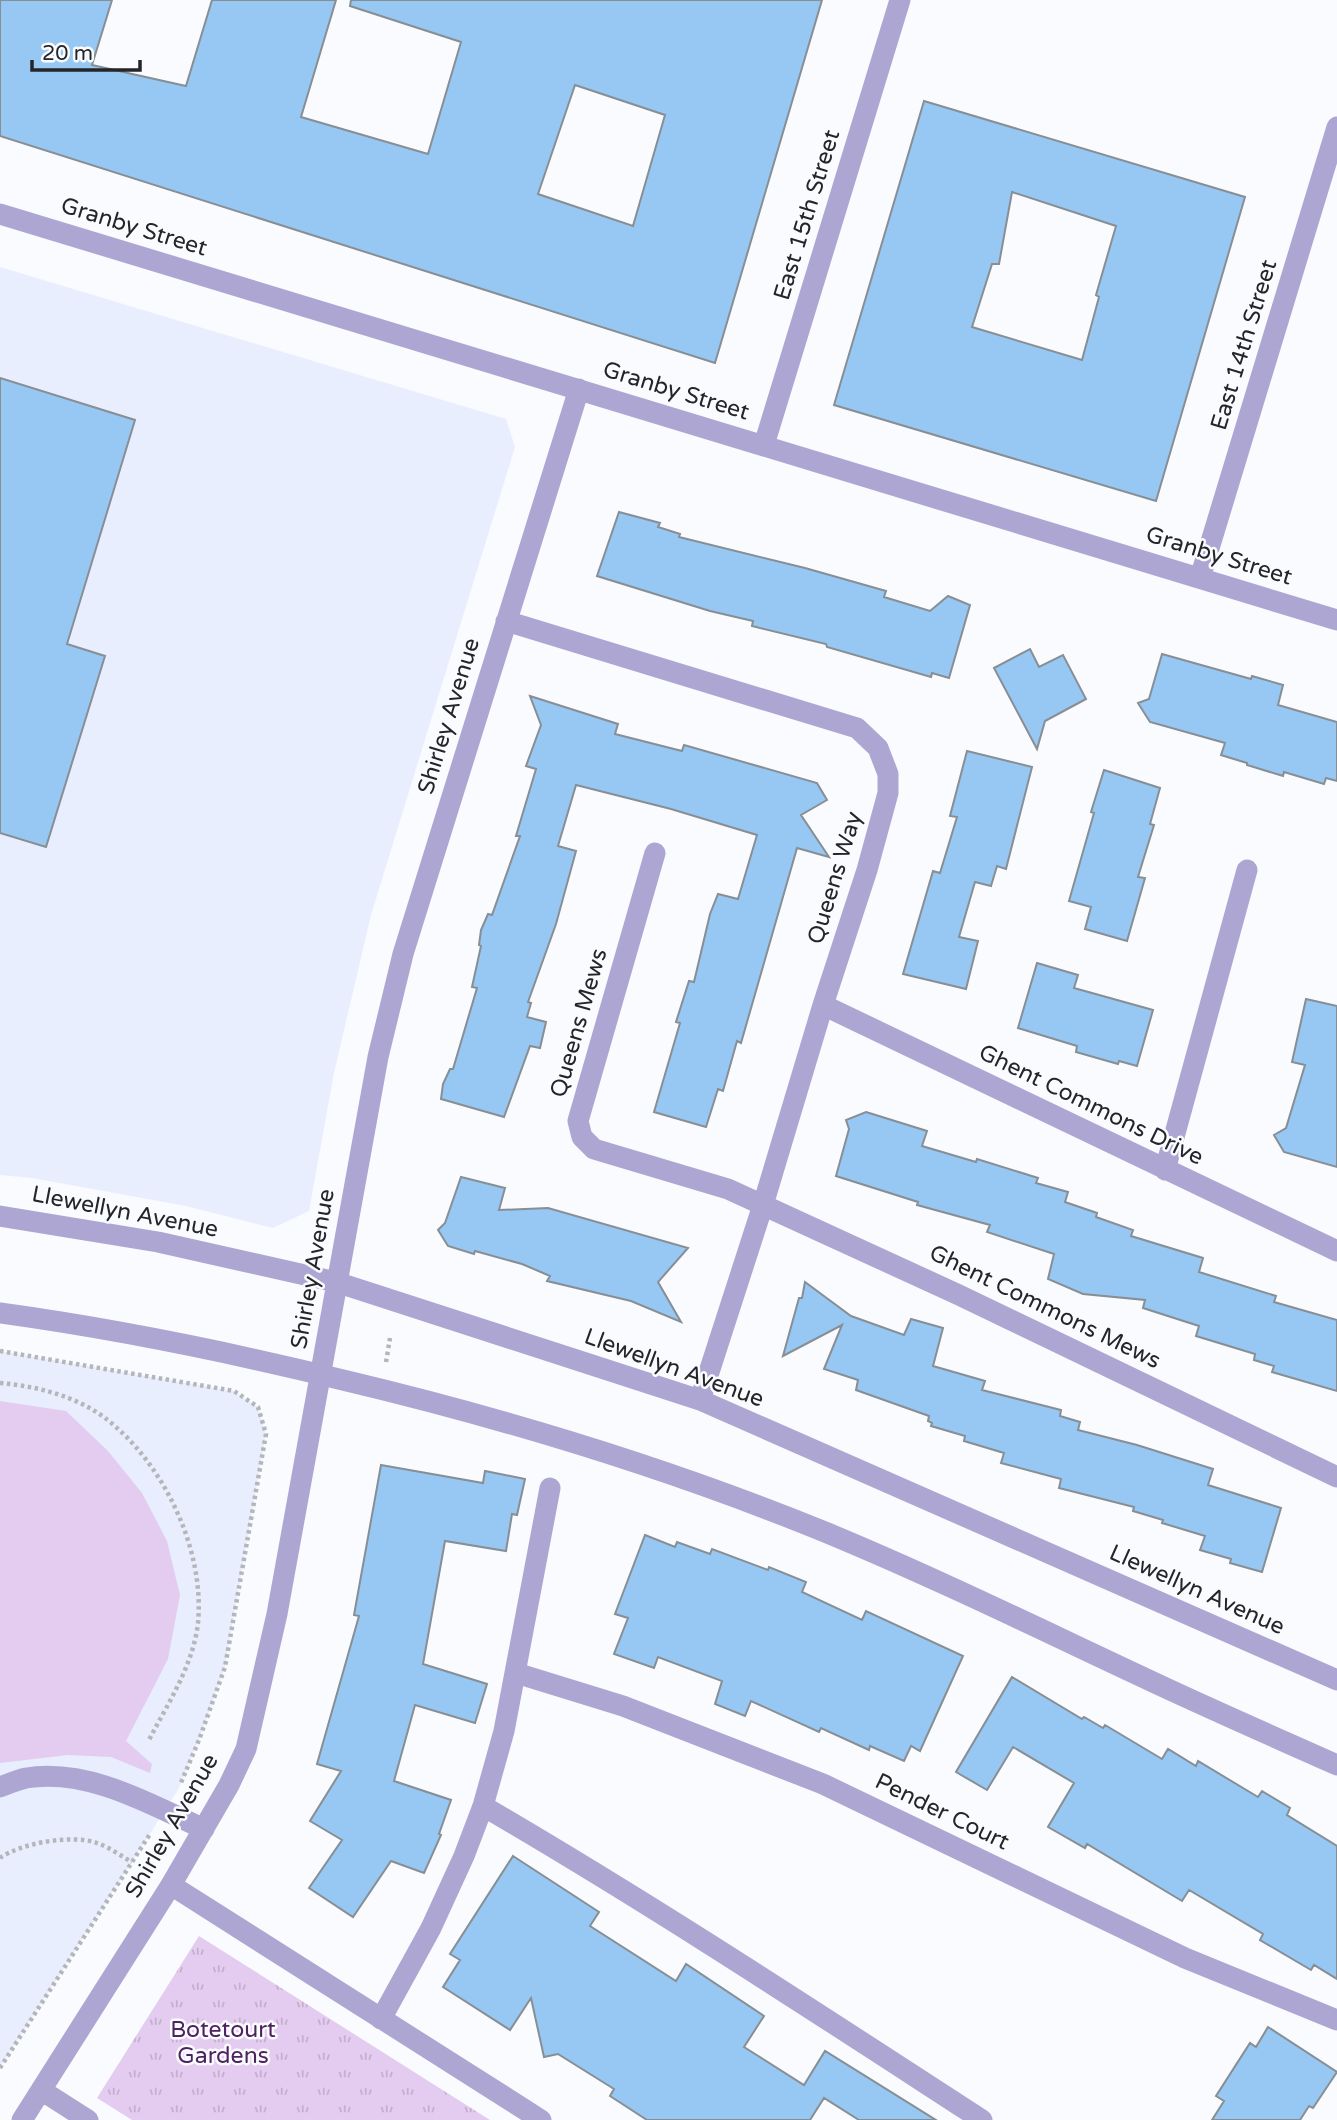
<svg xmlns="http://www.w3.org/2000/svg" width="1337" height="2120" viewBox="0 0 1337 2120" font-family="'Varela Round',sans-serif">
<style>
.built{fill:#e8eefe}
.green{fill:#e3ccef}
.park{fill:url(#park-tufts)}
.building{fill:#97c8f4;stroke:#878e94;stroke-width:2;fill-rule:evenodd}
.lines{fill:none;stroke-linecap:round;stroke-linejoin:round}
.path{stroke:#b5b6b9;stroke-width:4.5;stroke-dasharray:3.5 3.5;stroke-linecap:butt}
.minor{stroke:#ada6d2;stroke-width:21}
.labels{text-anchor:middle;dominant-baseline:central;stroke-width:5;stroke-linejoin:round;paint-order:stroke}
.street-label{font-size:23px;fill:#242528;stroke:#f9fbfe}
.park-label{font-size:23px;fill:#4d225f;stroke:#f9fbfe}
</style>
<defs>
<pattern id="park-tufts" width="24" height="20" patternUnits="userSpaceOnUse" patternTransform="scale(1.75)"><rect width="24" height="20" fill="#e3ccef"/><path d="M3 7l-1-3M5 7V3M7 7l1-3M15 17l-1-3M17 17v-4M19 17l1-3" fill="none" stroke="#c3afcd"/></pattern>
</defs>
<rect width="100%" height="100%" fill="#f9fbfe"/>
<path class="built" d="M 0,267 L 506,419 L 515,447 L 371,915 L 334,1073 L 309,1211 L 273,1228 L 186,1206 L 32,1178 L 0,1175 Z
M 0,1351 L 234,1391 L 258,1407 L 266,1434 L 225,1667 L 199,1740 L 178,1790 L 0,2068 Z"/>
<path class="green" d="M 0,1401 L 66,1411 L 108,1451 L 142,1493 L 167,1541 L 180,1595 L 168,1659 L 126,1741 L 152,1764 L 150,1773 L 111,1757 L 68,1755 L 0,1763 Z"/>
<path class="park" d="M 199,1936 L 490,2120 L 132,2120 L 97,2098 Z"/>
<path class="building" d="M 0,0 L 112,0 L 92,65 L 186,86 L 212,0 L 336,0 L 301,117 L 428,154 L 461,42 L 350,6 L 351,0 L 822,0 L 715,363 L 0,136 ZM 575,85 L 665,115 L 633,226 L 538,194 Z
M 924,101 L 1245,197 L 1156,501 L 834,405 ZM 1012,192 L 1116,226 L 1096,295 L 1099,297 L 1082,360 L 972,327 L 992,264 L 999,264 Z
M 0,378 L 135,420 L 67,644 L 105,656 L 46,847 L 0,833 Z
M 619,512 L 660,523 L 658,527 L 680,534 L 679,537 L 805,568 L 886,591 L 884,597 L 930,611 L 948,596 L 970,605 L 949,678 L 932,673 L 931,677 L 827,647 L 826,644 L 752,626 L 753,621 L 710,611 L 597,576 Z
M 1030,649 L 1039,667 L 1063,655 L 1086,699 L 1045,721 L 1037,749 L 994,668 Z
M 1162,654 L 1251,679 L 1252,676 L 1283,685 L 1278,705 L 1337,722 L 1337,781 L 1326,778 L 1324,784 L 1284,772 L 1283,776 L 1247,765 L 1247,763 L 1221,755 L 1225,743 L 1150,722 L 1138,703 L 1149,699 Z
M 530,696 L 618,724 L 615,734 L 682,751 L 684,745 L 817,783 L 827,800 L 801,815 L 829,857 L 797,848 L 741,1043 L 737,1041 L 723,1091 L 718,1089 L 706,1127 L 654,1112 L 680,1023 L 676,1022 L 689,981 L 694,982 L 710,914 L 718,894 L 738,899 L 757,835 L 671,809 L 576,785 L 558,846 L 576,851 L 556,924 L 528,1002 L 531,1003 L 527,1017 L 546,1022 L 540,1048 L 530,1046 L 504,1117 L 441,1099 L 443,1084 L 450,1069 L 453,1069 L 477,988 L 472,987 L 481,946 L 479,945 L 481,930 L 488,914 L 492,915 L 520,836 L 516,836 L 536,769 L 526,766 L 541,725 Z
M 967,751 L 1032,767 L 1006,869 L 997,866 L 991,886 L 975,882 L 959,937 L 978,941 L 966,989 L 903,974 L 933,871 L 940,873 L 957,817 L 950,816 Z
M 1104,770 L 1160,788 L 1150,824 L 1154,825 L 1138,877 L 1145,878 L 1127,941 L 1085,929 L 1091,907 L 1069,901 L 1094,813 L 1091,812 Z
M 1037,963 L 1078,975 L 1074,988 L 1153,1010 L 1137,1066 L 1119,1061 L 1118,1064 L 1076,1052 L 1077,1046 L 1018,1028 Z
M 1306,999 L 1337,1006 L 1337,1167 L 1284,1152 L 1274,1135 L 1286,1128 L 1305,1065 L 1292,1062 Z
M 866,1112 L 927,1131 L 922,1146 L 976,1162 L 977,1159 L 1038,1178 L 1036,1183 L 1068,1192 L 1065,1202 L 1097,1213 L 1096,1217 L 1133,1230 L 1131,1236 L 1203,1258 L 1199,1272 L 1276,1296 L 1274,1302 L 1337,1320 L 1337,1391 L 1272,1372 L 1274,1366 L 1254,1360 L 1255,1354 L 1196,1336 L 1199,1326 L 1143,1308 L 1145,1300 L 1083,1294 L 1048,1279 L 1054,1254 L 987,1232 L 990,1225 L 917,1205 L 918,1202 L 836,1176 L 849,1129 L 846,1120 Z
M 461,1177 L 505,1188 L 499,1210 L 548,1208 L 688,1248 L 658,1282 L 681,1322 L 631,1301 L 547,1281 L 550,1276 L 522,1264 L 475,1251 L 474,1254 L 448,1246 L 438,1230 L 445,1223 Z
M 805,1282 L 851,1316 L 904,1335 L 911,1319 L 943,1328 L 933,1366 L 985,1381 L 982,1390 L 1061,1410 L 1060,1416 L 1080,1422 L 1078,1430 L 1137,1445 L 1213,1469 L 1208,1485 L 1281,1508 L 1262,1572 L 1230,1563 L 1231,1559 L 1200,1550 L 1205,1536 L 1162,1523 L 1163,1520 L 1133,1511 L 1134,1507 L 1059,1488 L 1061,1479 L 1001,1463 L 1004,1453 L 964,1441 L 965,1436 L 931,1426 L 932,1423 L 928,1421 L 929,1416 L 856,1390 L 858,1380 L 824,1369 L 842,1325 L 783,1356 L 799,1298 L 802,1298 Z
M 381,1465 L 483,1483 L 485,1471 L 525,1479 L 517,1515 L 512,1514 L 506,1551 L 445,1541 L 423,1664 L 487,1684 L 475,1723 L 415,1705 L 394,1781 L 451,1800 L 439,1834 L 441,1835 L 424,1873 L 391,1861 L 353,1917 L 309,1888 L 342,1840 L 310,1821 L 341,1771 L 317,1764 L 359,1616 L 354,1615 Z
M 645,1535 L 675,1547 L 677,1542 L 710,1554 L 712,1549 L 768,1570 L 769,1567 L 806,1582 L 802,1592 L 862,1620 L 866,1611 L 963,1656 L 920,1751 L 911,1746 L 904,1761 L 870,1746 L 869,1750 L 821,1728 L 819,1732 L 751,1701 L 745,1716 L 715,1704 L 722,1681 L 658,1657 L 654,1668 L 614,1654 L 628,1618 L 615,1614 Z
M 1012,1677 L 1082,1719 L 1084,1717 L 1103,1728 L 1105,1725 L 1162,1759 L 1168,1749 L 1196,1766 L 1198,1761 L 1258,1797 L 1262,1791 L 1290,1808 L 1287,1815 L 1337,1846 L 1337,1979 L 1314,1965 L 1311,1970 L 1260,1940 L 1263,1934 L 1189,1890 L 1182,1901 L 1087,1844 L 1085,1848 L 1048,1827 L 1074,1783 L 1013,1747 L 987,1790 L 956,1772 Z
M 513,1856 L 599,1912 L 590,1926 L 676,1981 L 686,1964 L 764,2016 L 744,2047 L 804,2085 L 825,2051 L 936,2120 L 859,2120 L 824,2098 L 810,2120 L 647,2120 L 610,2096 L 614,2089 L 558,2054 L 544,2057 L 531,1998 L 510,2030 L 443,1987 L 460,1960 L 450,1954 Z
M 1268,2027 L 1337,2072 L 1313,2108 L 1309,2106 L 1300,2120 L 1212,2120 L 1224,2101 L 1216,2096 L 1250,2043 L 1256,2047 Z"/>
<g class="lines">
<path class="path" d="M 0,1351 L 234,1391 L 258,1407 L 266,1434 L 225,1667 L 199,1740 L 180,1785
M 386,1362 L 390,1338
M 0,1383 C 36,1386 76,1396 105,1418 C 163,1462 205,1549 198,1623 C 193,1666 168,1703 149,1740
M 0,1858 C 21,1843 72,1834 97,1843 C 109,1847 121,1856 132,1862
M 0,2068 L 150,1834"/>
<path class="minor" d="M 0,214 L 1337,620
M 764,445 L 900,0
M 1200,578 L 1337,127
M 506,621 L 857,728 L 878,748 L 888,774 L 888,793 L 867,870 L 823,1005 L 763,1205 L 700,1400
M 655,853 L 578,1121 L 582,1137 L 594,1149 L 728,1189 L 959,1295 L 1337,1477
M 823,1005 L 1337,1251
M 1165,1170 L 1247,870
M 0,1216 L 158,1242 L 336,1282 L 700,1400 L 1337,1680
M 0,1313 C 116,1329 229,1352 343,1380 C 507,1419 668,1468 825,1532 C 941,1580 1054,1636 1168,1689 C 1224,1715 1281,1740 1337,1765
M 516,1673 L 623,1706 L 823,1784 L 1185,1958 L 1337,2020
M 0,1787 C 8,1784 17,1780 26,1778 C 88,1768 150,1804 204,1829
M 483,1806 C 653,1905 817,2013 982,2120
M 171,1885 L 541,2120
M 381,2019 L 431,1928 L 464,1856 L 483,1806 L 504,1731 L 550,1488
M 41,2090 L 88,2120
M 22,2120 L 171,1885 L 229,1785 L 246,1749 L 277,1614 L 378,1057 L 403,954 L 579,389"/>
</g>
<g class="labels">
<g class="street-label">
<text transform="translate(807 215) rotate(-73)">East 15th Street</text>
<text transform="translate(134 227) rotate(17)">Granby Street</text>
<text transform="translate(1244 345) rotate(-73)">East 14th Street</text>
<text transform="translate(676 391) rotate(17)">Granby Street</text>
<text transform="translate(1219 556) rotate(17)">Granby Street</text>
<text transform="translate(449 716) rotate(-73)">Shirley Avenue</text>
<text transform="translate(835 878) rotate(-73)">Queens Way</text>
<text transform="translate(579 1023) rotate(-74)">Queens Mews</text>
<text transform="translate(1091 1105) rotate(26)">Ghent Commons Drive</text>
<text transform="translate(125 1212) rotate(11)">Llewellyn Avenue</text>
<text transform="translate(313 1269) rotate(-80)">Shirley Avenue</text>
<text transform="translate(1045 1307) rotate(26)">Ghent Commons Mews</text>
<text transform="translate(674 1368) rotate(20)">Llewellyn Avenue</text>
<text transform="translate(1197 1590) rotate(24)">Llewellyn Avenue</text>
<text transform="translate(942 1812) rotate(26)">Pender Court</text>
<text transform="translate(172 1826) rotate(-60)">Shirley Avenue</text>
</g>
<g class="park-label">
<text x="223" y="2030">Botetourt<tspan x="223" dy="26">Gardens</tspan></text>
</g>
</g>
<path d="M32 60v10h108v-10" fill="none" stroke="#242528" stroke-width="3.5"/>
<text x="42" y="60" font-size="21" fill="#242528" stroke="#f9fbfe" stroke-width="5" paint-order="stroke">20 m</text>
</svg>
